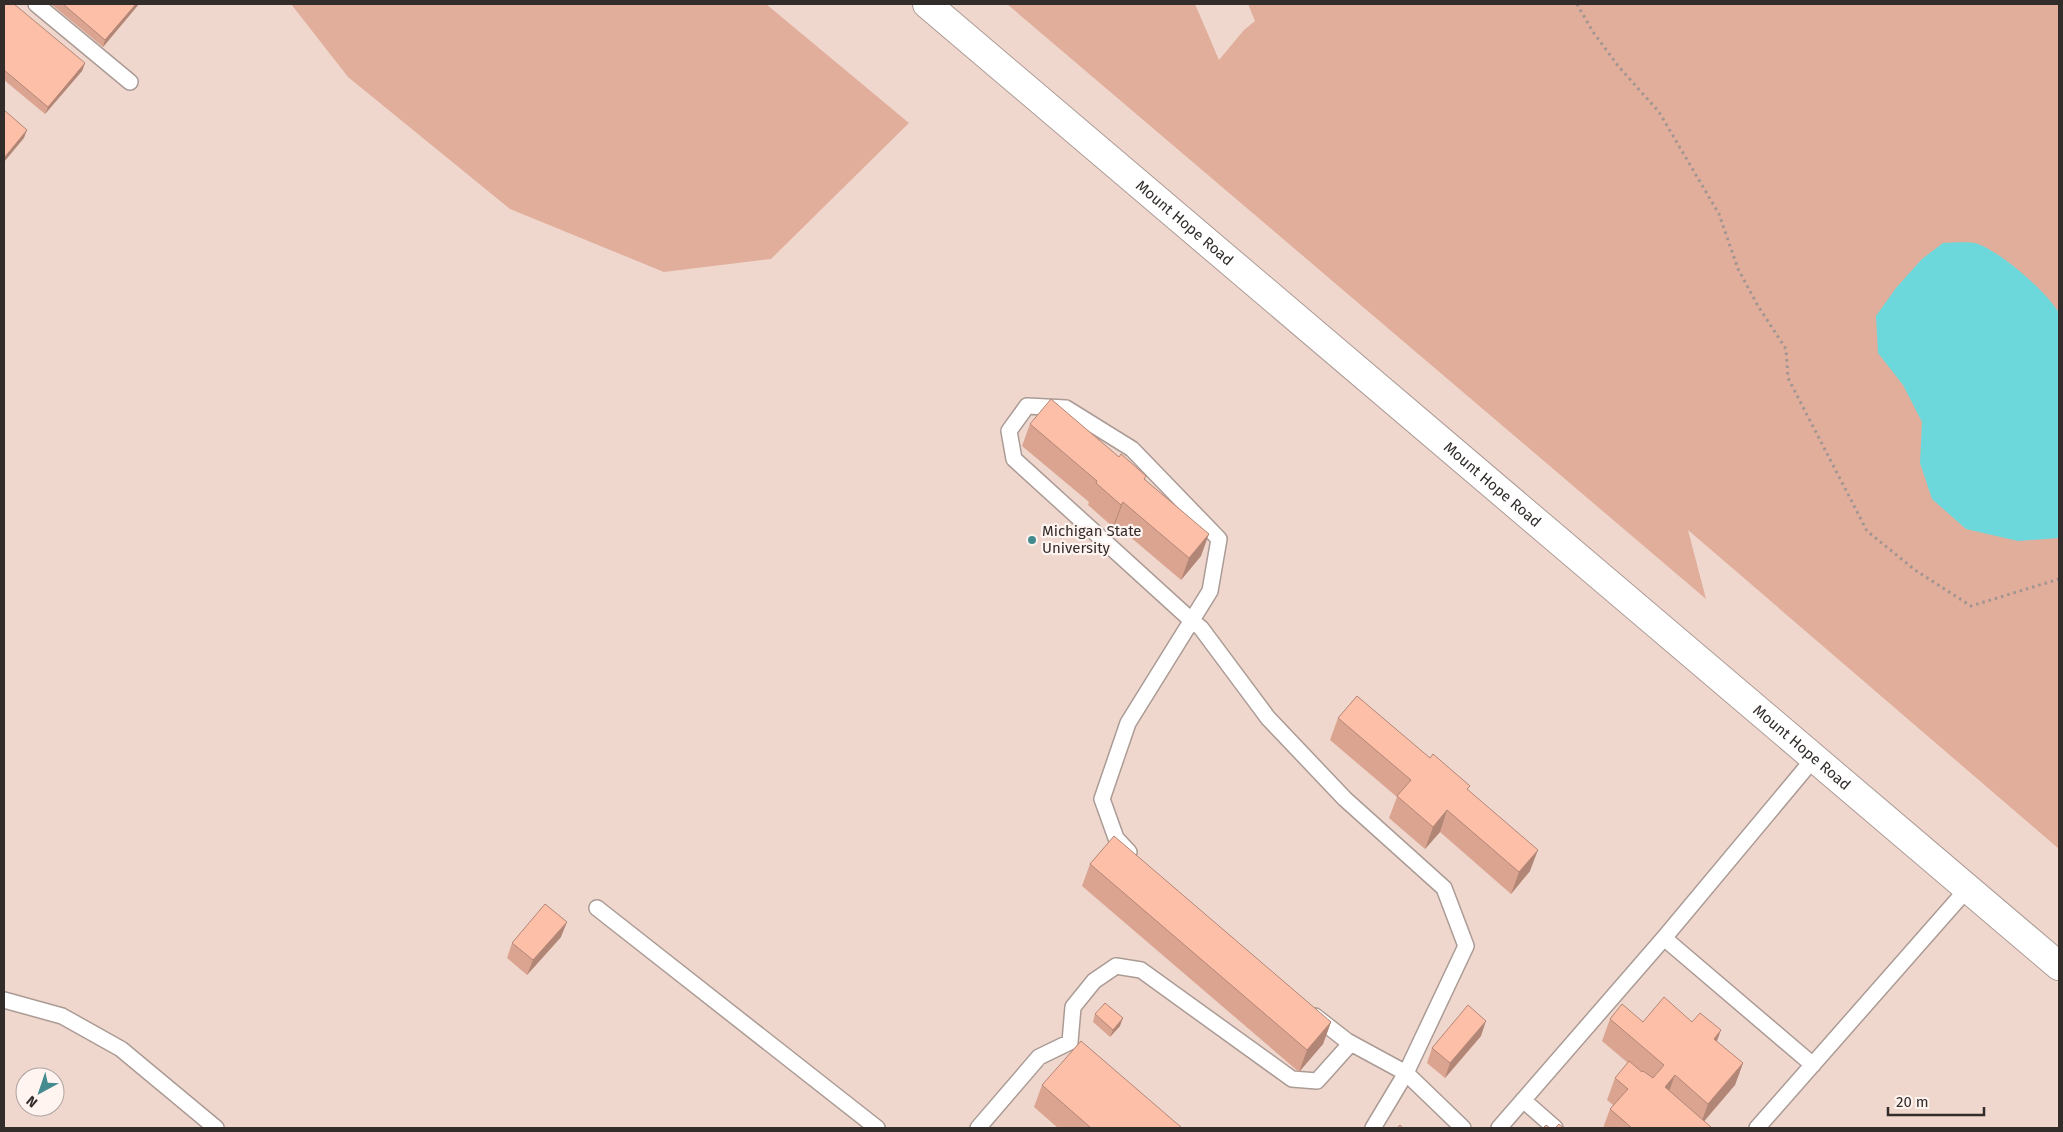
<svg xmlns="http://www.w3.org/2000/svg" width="2063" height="1132" viewBox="0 0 2063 1132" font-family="'Fira Sans',sans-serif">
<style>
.built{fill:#f0d7ce;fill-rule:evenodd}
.green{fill:#e0ae9b}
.water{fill:#6dd8dc}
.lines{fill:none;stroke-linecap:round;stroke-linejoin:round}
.service-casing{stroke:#ab9b95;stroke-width:18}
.tertiary-casing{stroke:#ab9b95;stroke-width:30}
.path{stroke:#a29591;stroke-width:3;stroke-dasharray:2.5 4;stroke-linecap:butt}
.service{stroke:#fff;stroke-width:15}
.tertiary{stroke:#fff;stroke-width:28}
.wall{fill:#daa490}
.shaded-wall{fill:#b28676}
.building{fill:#febfa8;stroke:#b28676}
.poi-dot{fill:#438b8e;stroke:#fff4f0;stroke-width:2}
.labels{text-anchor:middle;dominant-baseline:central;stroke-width:4.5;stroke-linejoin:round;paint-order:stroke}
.street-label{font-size:15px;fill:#322c2a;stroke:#fff4f0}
.poi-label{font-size:15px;fill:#322c2a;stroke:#fff4f0;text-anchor:start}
</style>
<rect width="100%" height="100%" fill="#f6e5df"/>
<path class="built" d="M 4,4 L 2059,4 L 2059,1128 L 4,1128 ZM 25,1077 L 55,1077 L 55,1107 L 25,1107 Z"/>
<path class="green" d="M 291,4 L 766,4 L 909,123 L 771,259 L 664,272 L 510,209 L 348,77 Z
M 1007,4 L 1195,4 L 1219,60 L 1244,30 L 1255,21 L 1248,4 L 2059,4 L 2059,849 L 1688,530 L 1706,599 Z"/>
<path class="water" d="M 1943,243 C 1953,243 1968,241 1978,244 C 2002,253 2046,291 2059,313 L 2059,538 L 2018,541 L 1966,529 L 1932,499 L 1920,463 L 1922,422 L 1903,385 L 1878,353 L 1876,316 L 1896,288 L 1922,259 Z"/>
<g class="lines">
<defs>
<path id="service" d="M 36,4 L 130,82
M 1129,852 L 1116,838 L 1102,799 L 1128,723 L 1210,591 L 1219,539 L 1132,449 L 1066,408 L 1027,406 L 1009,431 L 1014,459 L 1191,620 L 1201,628 L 1268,718 L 1345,799 L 1444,888 L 1466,946 L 1406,1073 L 1463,1128
M 597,908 L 877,1128
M 1664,938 L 1813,1065
M 4,1000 L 62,1016 L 121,1049 L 216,1128
M 1315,1016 L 1347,1041 L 1406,1073 L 1373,1128
M 1523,1100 L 1555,1128
M 978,1128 L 1039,1057 L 1070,1042 L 1073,1007 L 1094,981 L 1116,966 L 1141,970 L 1292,1079 L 1317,1081 L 1351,1043
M 1499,1128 L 1664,938 L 1815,757
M 1757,1128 L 1968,888"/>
<g id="tertiary">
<path id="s1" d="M 927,4 L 2059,966"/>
</g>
</defs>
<use href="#service" class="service-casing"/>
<use href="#tertiary" class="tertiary-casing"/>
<path class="path" d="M 1577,4 L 1593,32 L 1619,67 L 1659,112 L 1719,214 L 1738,269 L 1758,306 L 1786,349 L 1788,378 L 1867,531 L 1915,570 L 1971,606 L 2059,579"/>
<use href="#service" class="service"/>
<use href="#tertiary" class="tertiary"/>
</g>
<path class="wall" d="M 4,4 L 85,63 L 82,71 L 45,114 L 4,80 Z
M 51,4 L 139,4 L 103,47 Z
M 1030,424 L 1145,479 L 1201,556 L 1181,580 L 1115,524 L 1113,527 L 1088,505 L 1089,502 L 1022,446 Z
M 1338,718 L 1468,791 L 1530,871 L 1511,894 L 1440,832 L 1425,849 L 1389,818 L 1397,797 L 1330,740 Z
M 1090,864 L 1331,1022 L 1323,1044 L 1299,1072 L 1082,886 Z
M 561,937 L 527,975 L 507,958 L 512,943 Z
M 1095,1014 L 1120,1026 L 1110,1037 L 1093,1022 Z
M 1610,1019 L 1643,1022 L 1692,1022 L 1743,1063 L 1735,1085 L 1704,1121 L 1711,1127 L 1711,1128 L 1603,1128 L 1610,1109 L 1613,1105 L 1607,1100 L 1615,1078 L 1628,1063 L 1602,1041 Z
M 1481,1036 L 1445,1078 L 1427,1063 L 1432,1048 Z
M 1042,1085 L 1182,1128 L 1058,1128 L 1034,1107 Z"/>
<path class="shaded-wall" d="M 136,4 L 139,4 L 103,47 L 105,40 Z
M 85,63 L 82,71 L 45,114 L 48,107 Z
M 27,130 L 24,138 L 4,162 L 4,158 Z
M 1123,502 L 1115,524 L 1113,527 L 1121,505 Z
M 1209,534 L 1201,556 L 1181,580 L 1189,558 Z
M 1447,810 L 1440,832 L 1425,849 L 1433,827 Z
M 1538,850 L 1530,871 L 1511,894 L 1519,872 Z
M 567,922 L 561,937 L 527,975 L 533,960 Z
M 1123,1018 L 1120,1026 L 1110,1037 L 1113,1030 Z
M 1486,1021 L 1481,1036 L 1445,1078 L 1450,1063 Z
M 1331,1022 L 1323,1044 L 1299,1072 L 1307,1050 Z
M 1721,1030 L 1713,1052 L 1714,1039 Z
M 1743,1063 L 1735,1085 L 1700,1126 L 1708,1104 Z
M 1675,1075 L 1667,1097 L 1665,1087 Z"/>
<path class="building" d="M 4,4 L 14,4 L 85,63 L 48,107 L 4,70 Z
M 63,4 L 136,4 L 105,40 Z
M 4,110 L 27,130 L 4,158 Z
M 1051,399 L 1119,457 L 1121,454 L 1146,476 L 1144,479 L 1209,534 L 1189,558 L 1123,502 L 1121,505 L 1096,483 L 1097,481 L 1030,424 Z
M 1357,696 L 1430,758 L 1433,754 L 1470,786 L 1467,789 L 1538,850 L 1519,872 L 1447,810 L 1433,827 L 1397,796 L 1411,780 L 1338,718 Z
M 1114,836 L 1331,1022 L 1307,1050 L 1090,864 Z
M 545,904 L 567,922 L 533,960 L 512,943 Z
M 1664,997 L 1692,1022 L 1700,1013 L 1721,1030 L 1714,1039 L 1743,1063 L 1708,1104 L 1675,1075 L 1665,1087 L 1711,1127 L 1710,1128 L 1632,1128 L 1610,1109 L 1628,1089 L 1615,1078 L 1629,1061 L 1642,1072 L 1643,1071 L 1653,1078 L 1664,1065 L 1610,1019 L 1622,1004 L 1643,1022 Z
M 1105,1003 L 1123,1018 L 1113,1030 L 1095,1014 Z
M 1468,1005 L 1486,1021 L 1450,1063 L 1432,1048 Z
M 1081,1041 L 1182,1128 L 1091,1128 L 1042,1085 Z
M 1559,1124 L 1564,1128 L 1555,1128 Z
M 1400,1125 L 1403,1128 L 1397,1128 Z
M 1546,1125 L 1550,1128 L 1543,1128 Z"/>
<circle class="poi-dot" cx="1032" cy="540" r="5"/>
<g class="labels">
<g class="street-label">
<text stroke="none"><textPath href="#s1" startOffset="338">Mount Hope Road</textPath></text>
<text stroke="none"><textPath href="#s1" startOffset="742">Mount Hope Road</textPath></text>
<text stroke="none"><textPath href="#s1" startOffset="1148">Mount Hope Road</textPath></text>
</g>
<g class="poi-label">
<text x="1042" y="531">Michigan State<tspan x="1042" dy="17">University</tspan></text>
</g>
</g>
<rect width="2063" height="1132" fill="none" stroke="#322c2a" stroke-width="10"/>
<g transform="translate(40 1092) rotate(220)"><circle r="24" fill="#fff4f0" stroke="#ada4a1"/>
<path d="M0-4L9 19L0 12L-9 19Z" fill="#438b8e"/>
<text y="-8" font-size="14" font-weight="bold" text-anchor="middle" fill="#322c2a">N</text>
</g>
<path d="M1888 1107v8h96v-8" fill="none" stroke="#322c2a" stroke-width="2.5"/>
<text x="1896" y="1107" font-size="15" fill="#322c2a" stroke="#fff4f0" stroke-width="4" paint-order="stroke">20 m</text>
</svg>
